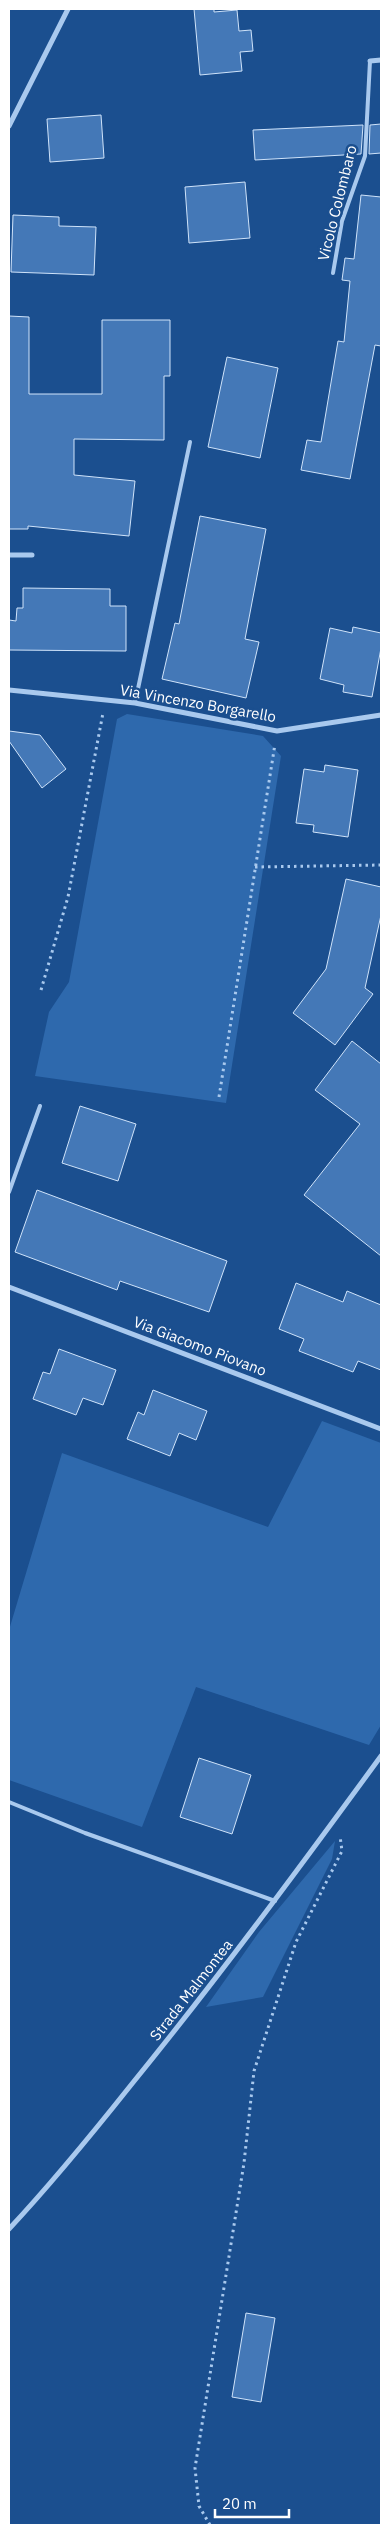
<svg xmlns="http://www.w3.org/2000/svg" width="390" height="2534" viewBox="0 0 390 2534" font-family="'IBM Plex Sans',sans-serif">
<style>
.green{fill:#2e69ad}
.building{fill:#4478b7;stroke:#cfe3fa}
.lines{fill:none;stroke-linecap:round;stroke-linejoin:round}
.path{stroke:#a9c9ee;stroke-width:3;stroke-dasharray:2.5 4;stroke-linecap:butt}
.lane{stroke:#a9c9ee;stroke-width:4}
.street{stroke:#a9c9ee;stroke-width:5}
.labels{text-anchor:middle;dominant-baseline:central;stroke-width:5;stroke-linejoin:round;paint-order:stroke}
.street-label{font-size:15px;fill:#fff;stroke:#1b4f8f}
</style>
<rect width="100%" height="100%" fill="#1b4f8f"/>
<path class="green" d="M 127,714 L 263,736 L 281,756 L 226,1103 L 35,1076 L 49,1012 L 69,982 L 117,719 Z
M 322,1421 L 381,1443 L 381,1725 L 369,1745 L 196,1687 L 142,1827 L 9,1780 L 9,1630 L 62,1453 L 268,1527 Z
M 335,1841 L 332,1859 L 263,1997 L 206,2007 L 259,1932 Z"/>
<path class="building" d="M 194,9 L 214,9 L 214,12 L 237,10 L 239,31 L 251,30 L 253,51 L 240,52 L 242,71 L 200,75 Z
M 101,115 L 104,158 L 50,162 L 47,119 Z
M 381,124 L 381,153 L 369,154 L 370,125 Z
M 363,125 L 361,154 L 255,160 L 253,130 Z
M 245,182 L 250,238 L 189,243 L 185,187 Z
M 361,195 L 381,197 L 381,346 L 375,345 L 350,479 L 301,470 L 307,440 L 321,442 L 338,341 L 344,342 L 350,281 L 342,280 L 345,258 L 354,259 Z
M 13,215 L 59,217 L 59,226 L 96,227 L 94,275 L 11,272 Z
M 9,316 L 29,317 L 29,394 L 102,394 L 102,320 L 170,320 L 170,376 L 164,376 L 164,440 L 74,439 L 74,475 L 135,481 L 129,536 L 28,526 L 28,529 L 9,529 Z
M 227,357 L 278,368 L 260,458 L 208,447 Z
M 200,516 L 266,529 L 245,639 L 259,642 L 246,698 L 162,679 L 175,623 L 179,624 Z
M 23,588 L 110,589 L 110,606 L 126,606 L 126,651 L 9,650 L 9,620 L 16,621 L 17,608 L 23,608 Z
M 353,627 L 381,633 L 381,648 L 372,697 L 343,692 L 344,685 L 320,679 L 330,628 L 352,633 Z
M 9,731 L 40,735 L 66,769 L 42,788 L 9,741 Z
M 325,765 L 358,770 L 348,837 L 313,832 L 314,825 L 296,823 L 304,769 L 324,772 Z
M 346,879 L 381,887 L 381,915 L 365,988 L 373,994 L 335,1045 L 293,1013 L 326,969 Z
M 352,1041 L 381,1064 L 381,1256 L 304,1195 L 360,1124 L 315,1090 Z
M 80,1106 L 136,1124 L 118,1181 L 62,1163 Z
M 37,1190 L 227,1261 L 209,1312 L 120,1281 L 117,1290 L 15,1252 Z
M 296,1283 L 343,1302 L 347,1291 L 381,1305 L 381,1370 L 358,1361 L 353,1372 L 299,1351 L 304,1339 L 279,1329 Z
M 59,1349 L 116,1370 L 103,1405 L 83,1398 L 76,1415 L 33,1399 L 43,1372 L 50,1374 Z
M 153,1390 L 207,1411 L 196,1440 L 179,1433 L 170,1456 L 127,1439 L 138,1412 L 144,1415 Z
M 199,1758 L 251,1775 L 232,1834 L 180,1817 Z
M 246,2313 L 275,2318 L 261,2402 L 232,2397 Z"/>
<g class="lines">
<path class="path" d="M 255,867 L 381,865
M 41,990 L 68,897 L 103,713
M 219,1097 L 275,744
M 210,2525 L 199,2506 L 195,2468 L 244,2163 L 254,2071 L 296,1942 L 342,1851 L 340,1836"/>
<path class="lane" d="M 333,273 L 342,221 L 365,156 L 370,61
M 135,703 L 190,442
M 9,1192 L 40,1106
M 9,1802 L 85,1833 L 275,1901"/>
<path class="street" d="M 370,61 L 381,60
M 9,126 L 68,9
M 9,555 L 32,555
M 9,690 L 135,703 L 277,731 L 381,715
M 9,1287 L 381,1429
M 9,2229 C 52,2183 92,2134 131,2085 C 218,1978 300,1867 381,1756"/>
</g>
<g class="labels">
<g class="street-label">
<text transform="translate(337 203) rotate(-76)">Vicolo Colombaro</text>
<text transform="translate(198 703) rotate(10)">Via Vincenzo Borgarello</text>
<text transform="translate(200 1346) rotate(21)">Via Giacomo Piovano</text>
<text transform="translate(191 1990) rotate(-52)">Strada Malmontea</text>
</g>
</g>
<rect width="390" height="2534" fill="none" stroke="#ffffff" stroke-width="20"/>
<path d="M215 2509v8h74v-8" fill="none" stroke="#ffffff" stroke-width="2.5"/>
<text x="222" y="2509" font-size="15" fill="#ffffff" stroke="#1b4f8f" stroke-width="4" paint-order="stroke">20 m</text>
</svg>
